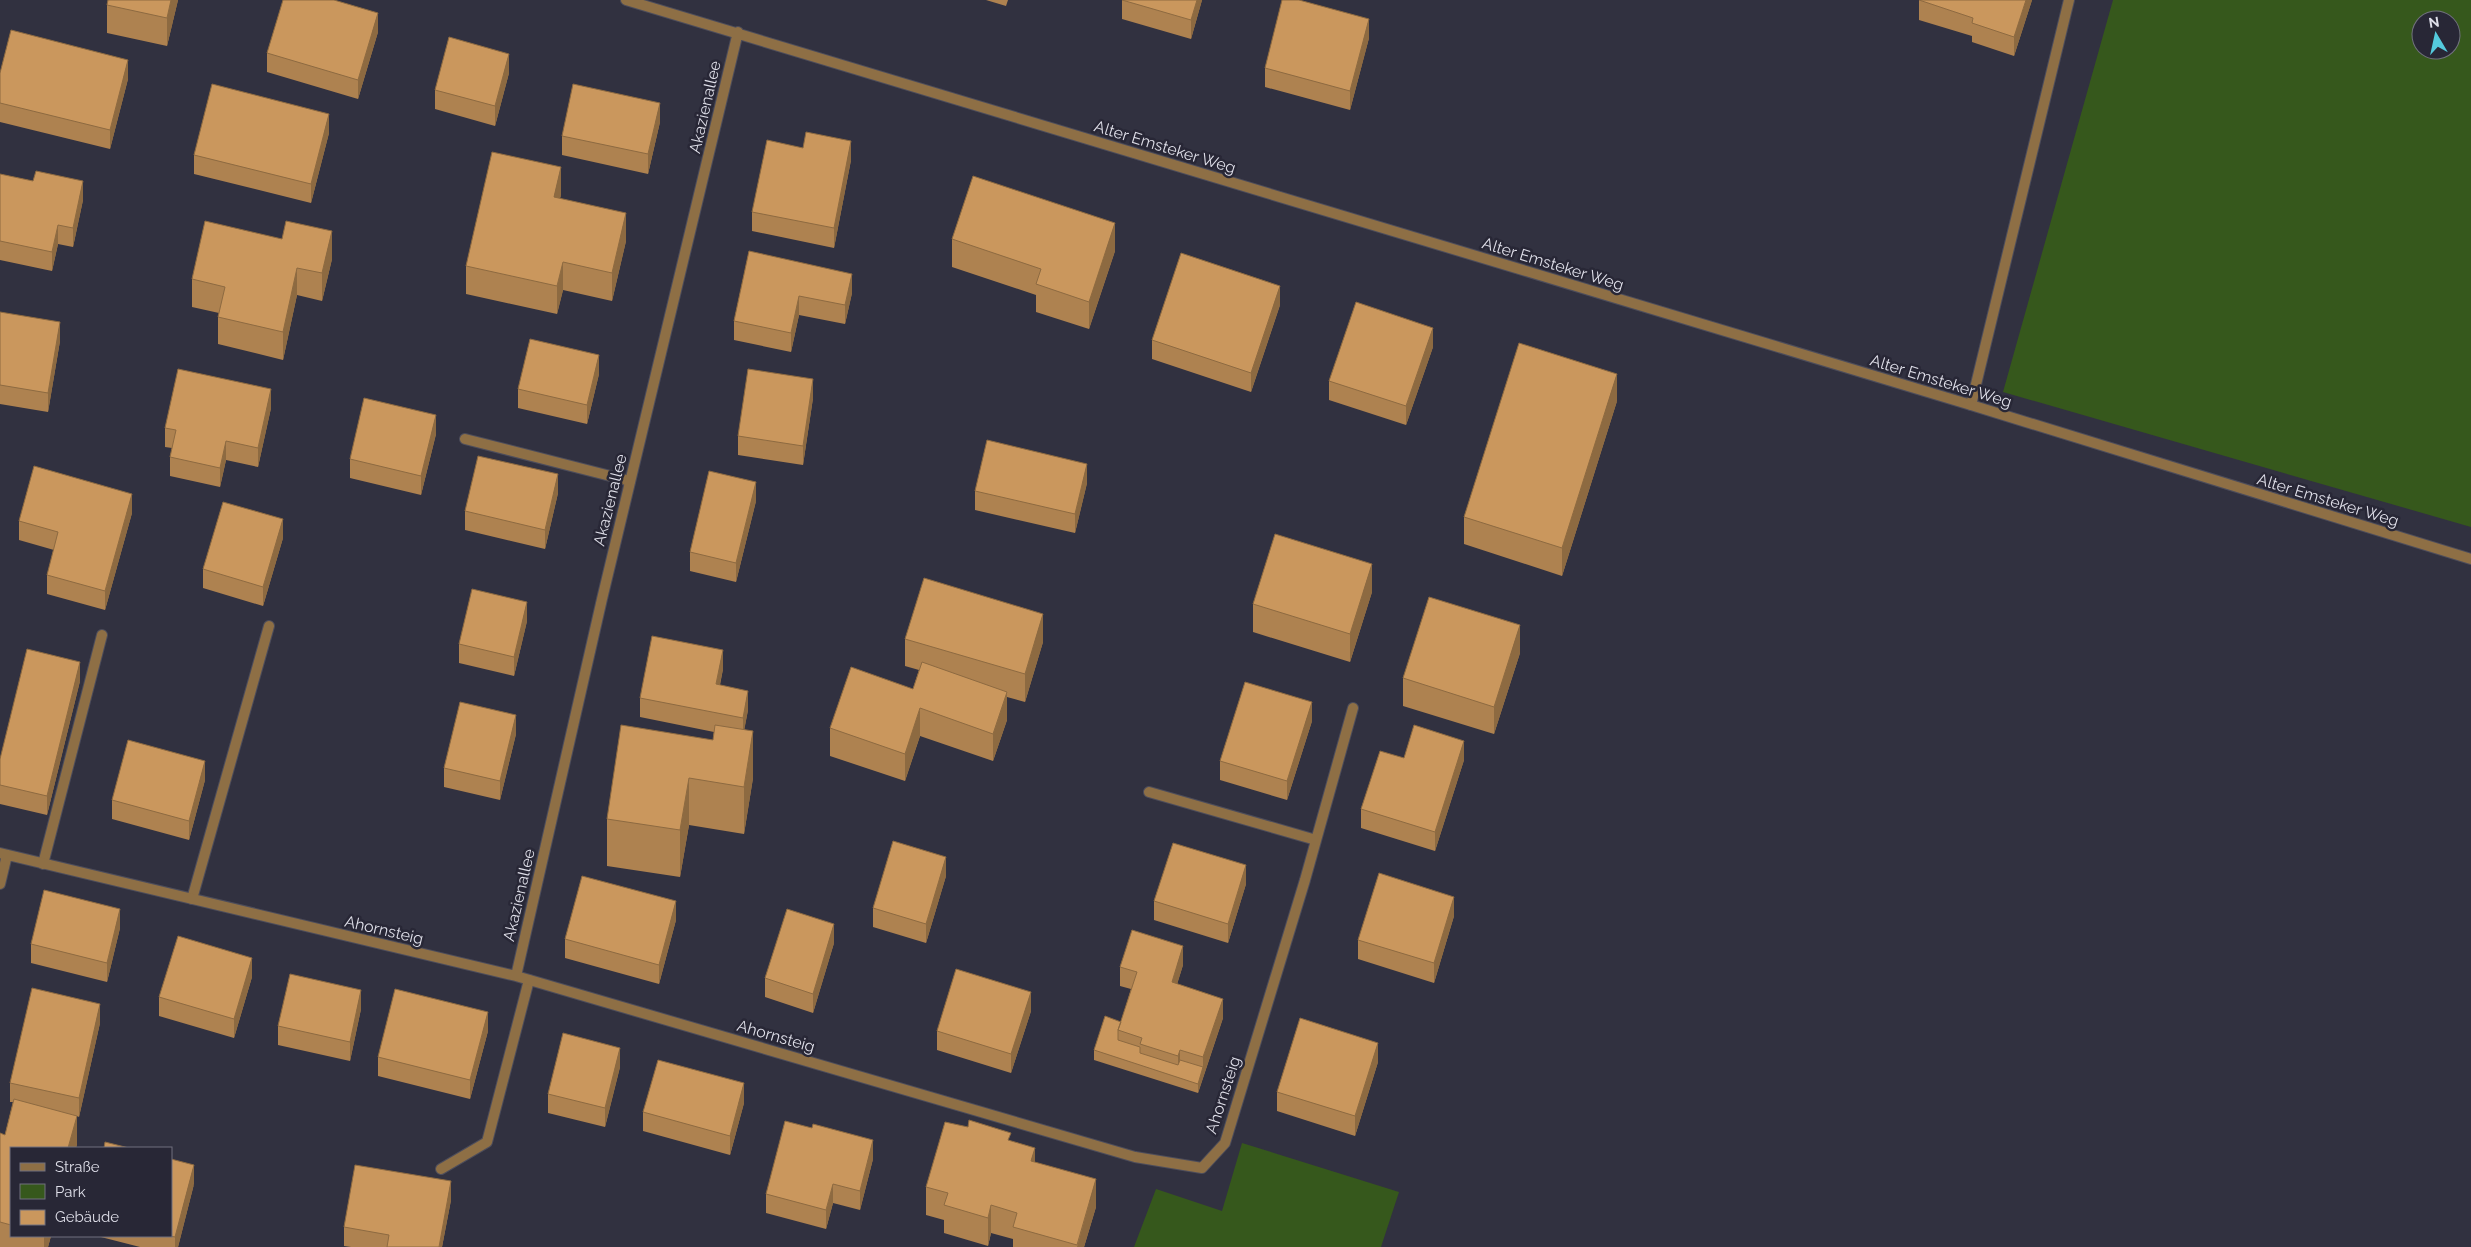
<svg xmlns="http://www.w3.org/2000/svg" width="2471" height="1247" viewBox="0 0 2471 1247" font-family="Raleway,sans-serif">
<style>
.green{fill:#36581c;fill-rule:evenodd}
.lines{fill:none;stroke-linecap:round;stroke-linejoin:round}
.service-casing{stroke:#4d4d5b;stroke-width:12}
.minor-casing{stroke:#4d4d5b;stroke-width:12}
.service{stroke:#8e6f45;stroke-width:10}
.minor{stroke:#8e6f45;stroke-width:10}
.wall{fill:#ae8250}
.shaded-wall{fill:#8d6a41}
.building{fill:#ca975d;stroke:#8d6a41}
.labels{text-anchor:middle;dominant-baseline:central;stroke-width:5;stroke-linejoin:round;paint-order:stroke}
.street-label{font-size:16px;fill:#dfdfe9;stroke:#282736}
</style>
<rect width="100%" height="100%" fill="#313140"/>
<path class="green" d="M 2113,0 L 2471,0 L 2471,527 L 2003,392 ZM 2421,20 L 2451,20 L 2451,50 L 2421,50 Z
M 1242,1143 L 1399,1192 L 1381,1247 L 1134,1247 L 1156,1189 L 1222,1211 Z"/>
<g class="lines">
<defs>
<path id="service" d="M 1971,405 L 2069,0
M 465,439 L 630,481
M 43,864 L 102,635
M 192,899 L 269,626
M 441,1169 L 487,1142 L 529,980"/>
<path id="minor" d="M 626,0 L 1971,405 L 2471,559
M 1149,792 L 1316,840
M 0,853 L 516,976 L 1135,1157 L 1202,1168 L 1225,1143 L 1305,880 L 1353,708
M 0,884 L 7,855
M 516,976 L 602,599 L 738,32"/>
</defs>
<use href="#service" class="service-casing"/>
<use href="#minor" class="minor-casing"/>
<use href="#service" class="service"/>
<use href="#minor" class="minor"/>
</g>
<path class="wall" d="M 108,0 L 178,0 L 167,46 L 107,33 L 107,5 Z
M 986,0 L 1008,0 L 1006,6 Z
M 1122,0 L 1202,0 L 1191,39 L 1122,19 Z
M 1919,0 L 2032,0 L 2014,56 L 1972,42 L 1972,36 L 1919,20 Z
M 378,32 L 358,99 L 267,72 L 267,53 Z
M 1369,38 L 1350,110 L 1265,87 L 1265,68 Z
M 0,73 L 128,79 L 110,149 L 0,122 Z
M 509,73 L 495,126 L 435,109 L 435,90 Z
M 660,122 L 648,174 L 562,155 L 562,136 Z
M 329,133 L 311,203 L 194,174 L 194,155 Z
M 851,160 L 834,248 L 752,231 L 752,212 Z
M 0,174 L 33,181 L 83,200 L 73,247 L 58,244 L 52,271 L 0,260 Z
M 561,195 L 560,198 L 626,241 L 612,301 L 563,290 L 557,314 L 466,294 L 466,266 Z
M 952,239 L 1115,251 L 1089,329 L 1036,312 L 1036,295 L 952,267 Z
M 749,251 L 852,293 L 845,324 L 799,315 L 791,352 L 734,340 L 734,321 Z
M 332,259 L 322,301 L 297,295 L 283,360 L 218,344 L 218,317 L 219,313 L 192,307 L 192,279 Z
M 1280,305 L 1251,392 L 1152,359 L 1152,340 Z
M 0,312 L 60,341 L 48,412 L 0,404 Z
M 1433,347 L 1406,425 L 1329,400 L 1329,381 Z
M 599,374 L 587,424 L 518,408 L 518,389 Z
M 813,398 L 803,465 L 738,455 L 738,436 Z
M 1617,401 L 1562,576 L 1464,544 L 1464,517 Z
M 271,408 L 258,467 L 226,460 L 220,487 L 170,476 L 170,457 L 172,448 L 165,447 L 165,428 Z
M 436,434 L 421,495 L 350,478 L 350,459 Z
M 1087,483 L 1075,533 L 975,510 L 975,491 Z
M 558,493 L 545,549 L 465,530 L 465,511 Z
M 756,501 L 736,582 L 690,571 L 690,552 Z
M 132,513 L 105,610 L 47,594 L 47,575 L 54,550 L 19,540 L 19,521 Z
M 283,538 L 263,606 L 203,588 L 203,569 Z
M 1372,592 L 1350,662 L 1253,632 L 1253,604 Z
M 527,621 L 514,676 L 459,663 L 459,644 Z
M 905,639 L 1043,642 L 1025,702 L 1007,697 L 1007,720 L 993,761 L 920,736 L 905,781 L 830,756 L 830,728 L 913,689 L 919,670 L 905,666 Z
M 1520,653 L 1494,734 L 1403,706 L 1403,678 Z
M 723,669 L 720,685 L 748,710 L 744,730 L 753,778 L 744,834 L 689,825 L 680,877 L 607,866 L 607,819 L 713,740 L 714,732 L 640,717 L 640,698 Z
M 80,681 L 47,815 L 0,804 L 0,759 Z
M 1312,721 L 1287,800 L 1220,780 L 1220,761 Z
M 516,734 L 500,800 L 444,787 L 444,768 Z
M 1404,758 L 1464,760 L 1435,851 L 1361,828 L 1361,809 Z
M 205,780 L 189,840 L 112,819 L 112,800 Z
M 946,876 L 926,943 L 873,927 L 873,908 Z
M 1246,884 L 1228,943 L 1154,920 L 1154,901 Z
M 1454,916 L 1434,983 L 1358,959 L 1358,940 Z
M 676,920 L 659,984 L 565,958 L 565,939 Z
M 120,928 L 107,982 L 31,963 L 31,944 Z
M 834,943 L 813,1013 L 765,997 L 765,978 Z
M 1183,965 L 1177,984 L 1223,1018 L 1198,1093 L 1094,1060 L 1094,1050 L 1121,1022 L 1131,989 L 1120,986 L 1120,967 Z
M 252,977 L 234,1038 L 159,1016 L 159,997 Z
M 361,1009 L 350,1061 L 278,1045 L 278,1026 Z
M 1031,1011 L 1011,1073 L 937,1050 L 937,1031 Z
M 100,1023 L 79,1117 L 77,1116 L 77,1144 L 76,1148 L 11,1148 L 11,1236 L 51,1236 L 48,1247 L 0,1247 L 0,1133 L 5,1135 L 13,1102 L 10,1102 L 10,1083 Z
M 488,1031 L 470,1099 L 378,1076 L 378,1057 Z
M 1378,1062 L 1355,1136 L 1277,1111 L 1277,1092 Z
M 620,1067 L 605,1127 L 548,1113 L 548,1094 Z
M 744,1103 L 730,1155 L 643,1131 L 643,1112 Z
M 1011,1141 L 1035,1162 L 1096,1207 L 1084,1247 L 1013,1247 L 1013,1239 L 991,1233 L 988,1246 L 944,1233 L 944,1220 L 926,1215 L 926,1187 Z
M 873,1159 L 860,1210 L 833,1203 L 826,1229 L 766,1213 L 766,1194 Z
M 194,1184 L 178,1247 L 140,1247 L 97,1236 L 171,1236 Z
M 451,1200 L 442,1247 L 351,1247 L 344,1246 L 344,1227 Z"/>
<path class="shaded-wall" d="M 171,0 L 178,0 L 167,46 L 167,18 Z
M 1197,0 L 1202,0 L 1191,39 L 1191,20 Z
M 2026,0 L 2032,0 L 2014,56 L 2014,37 Z
M 378,13 L 378,32 L 358,99 L 358,80 Z
M 1369,19 L 1369,38 L 1350,110 L 1350,91 Z
M 509,54 L 509,73 L 495,126 L 495,106 Z
M 128,60 L 128,79 L 110,149 L 110,130 Z
M 660,103 L 660,122 L 648,174 L 648,154 Z
M 329,114 L 329,133 L 311,203 L 311,184 Z
M 851,141 L 851,160 L 834,248 L 834,228 Z
M 561,167 L 561,195 L 554,224 L 554,197 Z
M 83,181 L 83,200 L 73,247 L 73,228 Z
M 626,213 L 626,241 L 612,301 L 612,273 Z
M 1115,223 L 1115,251 L 1089,329 L 1089,302 Z
M 58,225 L 58,244 L 52,271 L 52,252 Z
M 332,231 L 332,259 L 322,301 L 322,273 Z
M 563,262 L 563,290 L 557,314 L 557,286 Z
M 297,268 L 297,295 L 283,360 L 283,332 Z
M 852,274 L 852,293 L 845,324 L 845,305 Z
M 1280,286 L 1280,305 L 1251,392 L 1251,373 Z
M 799,296 L 799,315 L 791,352 L 791,333 Z
M 60,322 L 60,341 L 48,412 L 48,393 Z
M 1433,328 L 1433,347 L 1406,425 L 1406,406 Z
M 599,355 L 599,374 L 587,424 L 587,405 Z
M 1617,374 L 1617,401 L 1562,576 L 1562,548 Z
M 813,379 L 813,398 L 803,465 L 803,446 Z
M 271,389 L 271,408 L 258,467 L 258,448 Z
M 436,415 L 436,434 L 421,495 L 421,476 Z
M 226,441 L 226,460 L 220,487 L 220,468 Z
M 1087,464 L 1087,483 L 1075,533 L 1075,514 Z
M 558,474 L 558,493 L 545,549 L 545,530 Z
M 756,482 L 756,501 L 736,582 L 736,563 Z
M 132,494 L 132,513 L 105,610 L 105,591 Z
M 283,519 L 283,538 L 263,606 L 263,587 Z
M 1372,564 L 1372,592 L 1350,662 L 1350,634 Z
M 527,602 L 527,621 L 514,676 L 514,657 Z
M 1043,614 L 1043,642 L 1025,702 L 1025,674 Z
M 1520,625 L 1520,653 L 1494,734 L 1494,707 Z
M 723,650 L 723,669 L 716,703 L 716,684 Z
M 80,662 L 80,681 L 47,815 L 47,796 Z
M 748,691 L 748,710 L 743,737 L 743,718 Z
M 1007,692 L 1007,720 L 993,761 L 993,734 Z
M 1312,702 L 1312,721 L 1287,800 L 1287,781 Z
M 920,708 L 920,736 L 905,781 L 905,754 Z
M 516,715 L 516,734 L 500,800 L 500,781 Z
M 753,731 L 753,778 L 744,834 L 744,787 Z
M 1464,741 L 1464,760 L 1435,851 L 1435,832 Z
M 205,761 L 205,780 L 189,840 L 189,821 Z
M 689,778 L 689,825 L 680,877 L 680,830 Z
M 946,857 L 946,876 L 926,943 L 926,924 Z
M 1246,865 L 1246,884 L 1228,943 L 1228,924 Z
M 1454,897 L 1454,916 L 1434,983 L 1434,963 Z
M 676,901 L 676,920 L 659,984 L 659,965 Z
M 120,909 L 120,928 L 107,982 L 107,963 Z
M 834,924 L 834,943 L 813,1013 L 813,994 Z
M 1183,946 L 1183,965 L 1172,1001 L 1172,982 Z
M 252,958 L 252,977 L 234,1038 L 234,1019 Z
M 361,990 L 361,1009 L 350,1061 L 350,1042 Z
M 1031,992 L 1031,1011 L 1011,1073 L 1011,1054 Z
M 1223,999 L 1223,1018 L 1198,1093 L 1198,1084 L 1203,1067 L 1203,1057 Z
M 100,1004 L 100,1023 L 79,1117 L 79,1098 Z
M 488,1012 L 488,1031 L 470,1099 L 470,1080 Z
M 1378,1043 L 1378,1062 L 1355,1136 L 1355,1116 Z
M 620,1048 L 620,1067 L 605,1127 L 605,1108 Z
M 1180,1050 L 1180,1069 L 1178,1075 L 1178,1056 Z
M 744,1083 L 744,1103 L 730,1155 L 730,1136 Z
M 77,1116 L 77,1144 L 76,1148 L 68,1148 Z
M 873,1140 L 873,1159 L 860,1210 L 860,1191 Z
M 1035,1148 L 1035,1175 L 1031,1161 Z
M 194,1165 L 194,1184 L 178,1247 L 175,1247 L 175,1237 Z
M 1096,1179 L 1096,1207 L 1084,1247 L 1077,1247 Z
M 451,1181 L 451,1200 L 442,1247 L 439,1247 Z
M 833,1184 L 833,1203 L 826,1229 L 826,1210 Z
M 991,1205 L 991,1233 L 988,1246 L 988,1218 Z
M 44,1236 L 51,1236 L 48,1247 L 44,1247 Z"/>
<path class="building" d="M 108,0 L 171,0 L 167,18 L 107,5 Z
M 283,0 L 334,0 L 378,13 L 358,80 L 267,53 Z
M 1122,0 L 1197,0 L 1191,20 Z
M 1282,0 L 1299,0 L 1369,19 L 1350,91 L 1265,68 Z
M 1919,0 L 2026,0 L 2014,37 L 1972,23 L 1973,18 Z
M 11,30 L 128,60 L 110,130 L 0,103 L 0,73 Z
M 449,37 L 509,54 L 495,106 L 435,90 Z
M 212,84 L 329,114 L 311,184 L 194,155 Z
M 573,84 L 660,103 L 648,154 L 562,136 Z
M 806,132 L 851,141 L 834,228 L 752,212 L 767,140 L 803,148 Z
M 492,152 L 561,167 L 554,197 L 626,213 L 612,273 L 563,262 L 557,286 L 466,266 Z
M 36,171 L 83,181 L 73,228 L 58,225 L 52,252 L 0,241 L 0,174 L 33,181 Z
M 973,176 L 1115,223 L 1089,302 L 1036,284 L 1041,269 L 952,239 Z
M 205,221 L 282,239 L 286,221 L 332,231 L 322,273 L 297,268 L 283,332 L 218,317 L 225,287 L 192,279 Z
M 749,251 L 852,274 L 845,305 L 799,296 L 791,333 L 734,321 Z
M 1181,253 L 1280,286 L 1251,373 L 1152,340 Z
M 1356,302 L 1433,328 L 1406,406 L 1329,381 Z
M 0,312 L 60,322 L 48,393 L 0,385 Z
M 530,339 L 599,355 L 587,405 L 518,389 Z
M 1519,343 L 1617,374 L 1562,548 L 1464,517 Z
M 178,369 L 271,389 L 258,448 L 226,441 L 220,468 L 170,457 L 176,430 L 165,428 Z
M 748,369 L 813,379 L 803,446 L 738,436 Z
M 364,398 L 436,415 L 421,476 L 350,459 Z
M 987,440 L 1087,464 L 1075,514 L 975,491 Z
M 478,456 L 558,474 L 545,530 L 465,511 Z
M 34,466 L 132,494 L 105,591 L 47,575 L 58,532 L 19,521 Z
M 709,471 L 756,482 L 736,563 L 690,552 Z
M 223,502 L 283,519 L 263,587 L 203,569 Z
M 1275,534 L 1372,564 L 1350,634 L 1253,604 Z
M 924,578 L 1043,614 L 1025,674 L 905,639 Z
M 472,589 L 527,602 L 514,657 L 459,644 Z
M 1429,597 L 1520,625 L 1494,707 L 1403,678 Z
M 652,636 L 723,650 L 716,684 L 748,691 L 743,718 L 640,698 Z
M 27,649 L 80,662 L 47,796 L 0,785 L 0,759 Z
M 922,662 L 1007,692 L 993,734 L 920,708 L 905,754 L 830,728 L 851,667 L 913,689 Z
M 1245,682 L 1312,702 L 1287,781 L 1220,761 Z
M 460,702 L 516,715 L 500,781 L 444,768 Z
M 621,725 L 713,740 L 715,725 L 753,731 L 744,787 L 689,778 L 680,830 L 607,819 Z
M 1414,725 L 1464,741 L 1435,832 L 1361,809 L 1380,751 L 1404,758 Z
M 128,740 L 205,761 L 189,821 L 112,800 Z
M 893,841 L 946,857 L 926,924 L 873,908 Z
M 1173,843 L 1246,865 L 1228,924 L 1154,901 Z
M 1379,873 L 1454,897 L 1434,963 L 1358,940 Z
M 582,876 L 676,901 L 659,965 L 565,939 Z
M 44,890 L 120,909 L 107,963 L 31,944 Z
M 787,909 L 834,924 L 813,994 L 765,978 Z
M 1132,930 L 1183,946 L 1172,982 L 1223,999 L 1203,1057 L 1180,1050 L 1178,1056 L 1140,1044 L 1142,1038 L 1118,1030 L 1137,972 L 1120,967 Z
M 178,936 L 252,958 L 234,1019 L 159,997 Z
M 956,969 L 1031,992 L 1011,1054 L 937,1031 Z
M 290,974 L 361,990 L 350,1042 L 278,1026 Z
M 32,988 L 100,1004 L 79,1098 L 10,1083 Z
M 395,989 L 488,1012 L 470,1080 L 378,1057 Z
M 1105,1016 L 1121,1022 L 1118,1030 L 1118,1040 L 1140,1047 L 1140,1053 L 1178,1065 L 1180,1060 L 1203,1067 L 1198,1084 L 1094,1050 Z
M 1300,1018 L 1378,1043 L 1355,1116 L 1277,1092 Z
M 563,1033 L 620,1048 L 605,1108 L 548,1094 Z
M 658,1060 L 744,1083 L 730,1136 L 643,1112 Z
M 14,1099 L 77,1116 L 68,1148 L 11,1148 L 11,1225 L 0,1222 L 0,1133 L 5,1135 Z
M 969,1120 L 1011,1133 L 1008,1140 L 1035,1148 L 1031,1161 L 1096,1179 L 1077,1245 L 1013,1227 L 1017,1213 L 991,1205 L 988,1218 L 944,1205 L 948,1193 L 926,1187 L 945,1122 L 968,1127 Z
M 785,1121 L 812,1128 L 813,1124 L 873,1140 L 860,1191 L 833,1184 L 826,1210 L 766,1194 Z
M 105,1142 L 129,1148 L 104,1148 Z
M 171,1159 L 194,1165 L 175,1237 L 170,1236 L 171,1236 Z
M 355,1165 L 451,1181 L 439,1247 L 387,1247 L 389,1235 L 344,1227 Z"/>
<g class="labels">
<g class="street-label">
<text transform="translate(705 107) rotate(-77)">Akazienallee</text>
<text transform="translate(1165 147) rotate(17)">Alter Emsteker Weg</text>
<text transform="translate(1553 264) rotate(17)">Alter Emsteker Weg</text>
<text transform="translate(1941 381) rotate(17)">Alter Emsteker Weg</text>
<text transform="translate(610 500) rotate(-76)">Akazienallee</text>
<text transform="translate(2328 500) rotate(17)">Alter Emsteker Weg</text>
<text transform="translate(519 895) rotate(-77)">Akazienallee</text>
<text transform="translate(384 930) rotate(13)">Ahornsteig</text>
<text transform="translate(776 1036) rotate(16)">Ahornsteig</text>
<text transform="translate(1223 1095) rotate(-72)">Ahornsteig</text>
</g>
</g>
<rect x="10" y="1147" width="162" height="90" fill="#282736" stroke="#71717e"/>
<rect x="20" y="1163" width="25" height="8" fill="#8e6f45" stroke="#71717e"/>
<text x="55" y="1172" font-size="15" fill="#dfdfe9">Straße</text>
<rect x="20" y="1184" width="25" height="15" fill="#36581c" stroke="#71717e"/>
<text x="55" y="1197" font-size="15" fill="#dfdfe9">Park</text>
<rect x="20" y="1210" width="25" height="15" fill="#ca975d" stroke="#71717e"/>
<text x="55" y="1222" font-size="15" fill="#dfdfe9">Gebäude</text>
<g transform="translate(2436 35) rotate(351)"><circle r="24" fill="#282736" stroke="#71717e"/>
<path d="M0-4L9 19L0 12L-9 19Z" fill="#54cadd"/>
<text y="-8" font-size="14" font-weight="bold" text-anchor="middle" fill="#dfdfe9">N</text>
</g>
</svg>
